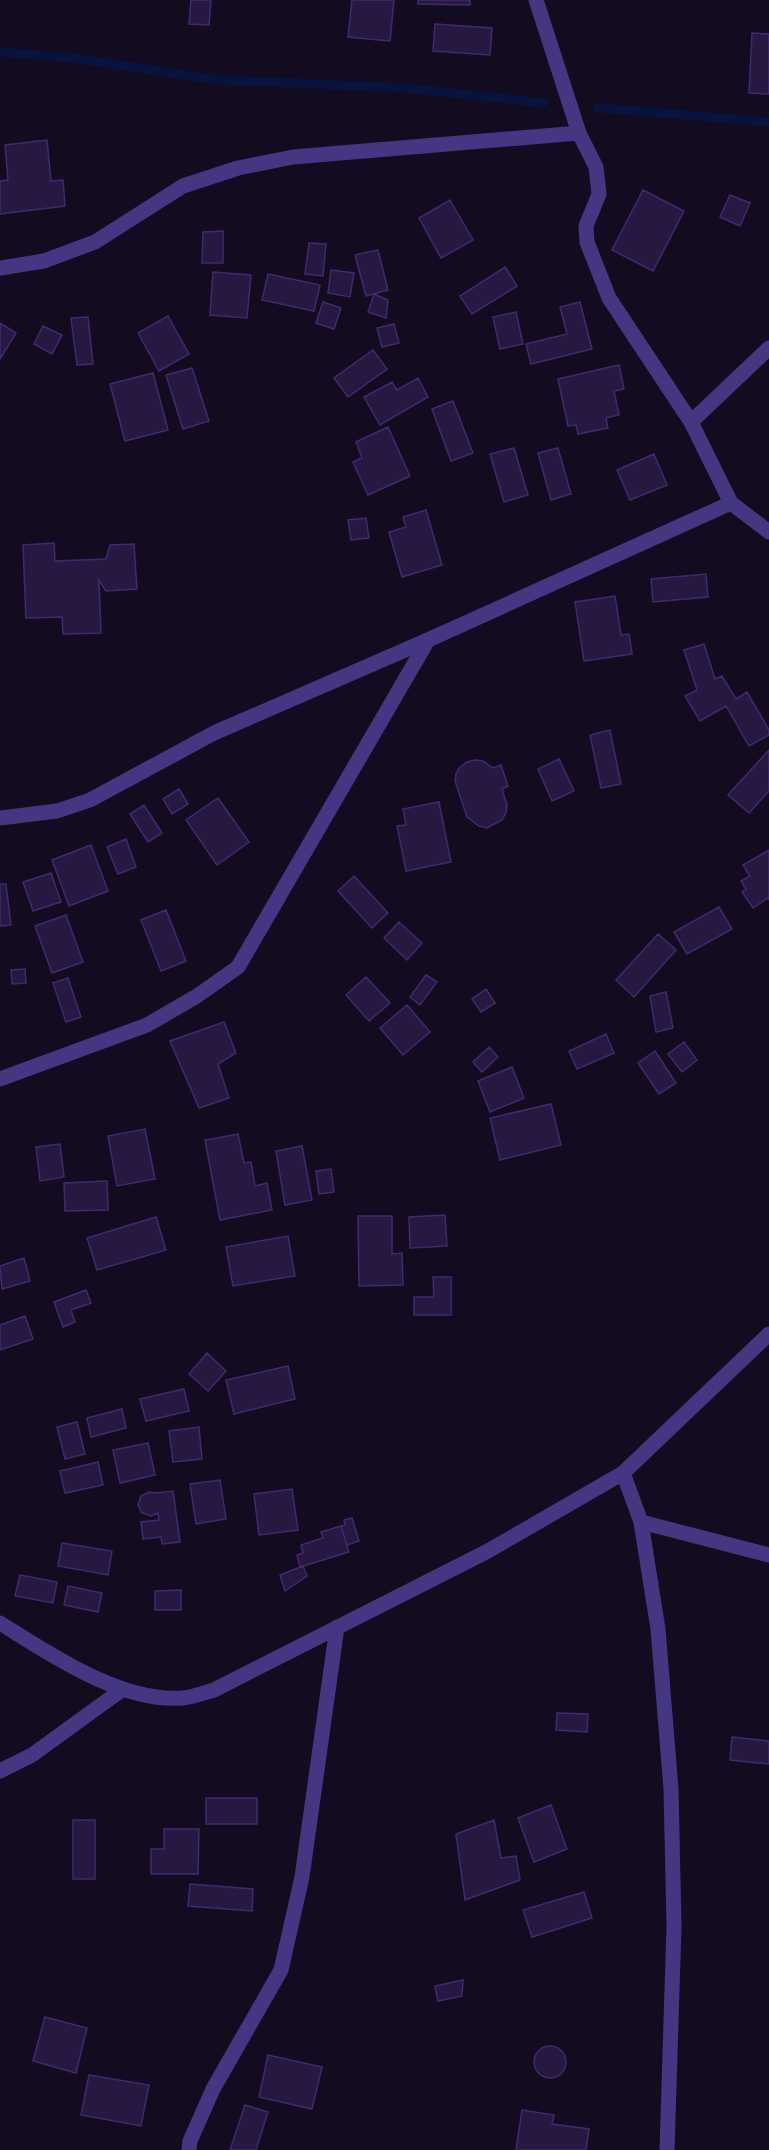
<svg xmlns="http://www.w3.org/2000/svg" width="769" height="2150" viewBox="0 0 769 2150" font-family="Raleway,sans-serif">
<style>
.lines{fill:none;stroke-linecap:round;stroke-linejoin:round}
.stream{stroke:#08133e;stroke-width:9}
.building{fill:#271842;stroke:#42296f;stroke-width:1.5}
.minor{stroke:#453681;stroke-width:15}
</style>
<rect width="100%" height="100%" fill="#130c21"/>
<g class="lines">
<path class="stream" d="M 0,52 L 73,58 L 216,80 L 404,88 L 543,103
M 598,108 L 769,122"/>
</g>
<path class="building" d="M 191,0 L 211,0 L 209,25 L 189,24 Z
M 352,0 L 394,0 L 390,41 L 348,37 Z
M 418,0 L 470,0 L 470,5 L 418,4 Z
M 435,24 L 492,28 L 490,55 L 433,51 Z
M 752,33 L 769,34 L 769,94 L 749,93 Z
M 47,140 L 51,181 L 63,180 L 65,206 L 0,214 L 0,181 L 8,180 L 5,145 Z
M 643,190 L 684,211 L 653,271 L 612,250 Z
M 730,195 L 750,203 L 740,226 L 720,217 Z
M 450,200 L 473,240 L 441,258 L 419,218 Z
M 223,231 L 223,263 L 202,263 L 203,232 Z
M 309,243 L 326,244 L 323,276 L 305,274 Z
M 378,250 L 388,290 L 366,296 L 355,255 Z
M 505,267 L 517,286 L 472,314 L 460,296 Z
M 331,270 L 354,273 L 350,297 L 328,293 Z
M 213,272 L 251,275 L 247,318 L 210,315 Z
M 268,274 L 320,285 L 314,311 L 262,300 Z
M 374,294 L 388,300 L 386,318 L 368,312 Z
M 323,302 L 341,308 L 334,329 L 316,323 Z
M 580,302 L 592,349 L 531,364 L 526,344 L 567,334 L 560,307 Z
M 516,312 L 523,344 L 500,349 L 493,317 Z
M 168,316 L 189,354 L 159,371 L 138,333 Z
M 88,317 L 93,364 L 77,365 L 71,318 Z
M 0,323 L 16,333 L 0,359 Z
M 394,324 L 399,343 L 382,347 L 377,328 Z
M 43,326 L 62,335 L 52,354 L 34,344 Z
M 373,350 L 387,369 L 348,397 L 334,378 Z
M 619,365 L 624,389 L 614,391 L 619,415 L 606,418 L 608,428 L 578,434 L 576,425 L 568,426 L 558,379 Z
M 192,368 L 209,421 L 183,429 L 166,375 Z
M 153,373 L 168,430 L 125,441 L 110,384 Z
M 418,378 L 428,397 L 380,425 L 364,397 L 392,382 L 397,390 Z
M 453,401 L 473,453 L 451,461 L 432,409 Z
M 388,427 L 410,476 L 368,495 L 353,462 L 362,458 L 356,442 Z
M 514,448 L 528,495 L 504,502 L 490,454 Z
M 558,448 L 571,494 L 551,500 L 538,453 Z
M 654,454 L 667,485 L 630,500 L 617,470 Z
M 426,510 L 442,565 L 402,577 L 389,532 L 406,527 L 403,517 Z
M 366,518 L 369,538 L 351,540 L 348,520 Z
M 54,543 L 55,561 L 106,559 L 110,545 L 134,544 L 137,589 L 106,591 L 99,580 L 101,633 L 63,634 L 62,617 L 26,618 L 23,545 Z
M 706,574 L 708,597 L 653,602 L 651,579 Z
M 615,596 L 621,635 L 629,634 L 632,654 L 584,661 L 575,602 Z
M 704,644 L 715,679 L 722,676 L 736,699 L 747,692 L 769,730 L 769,735 L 749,746 L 726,706 L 700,721 L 685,696 L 697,690 L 684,650 Z
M 610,730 L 621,784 L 601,788 L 590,735 Z
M 769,750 L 769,791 L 749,813 L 728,795 Z
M 559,759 L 574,791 L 552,801 L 538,769 Z
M 475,760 L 483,761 L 493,768 L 501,765 L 508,786 L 502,789 L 507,805 L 506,813 L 502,820 L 487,828 L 479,826 L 467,817 L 455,781 L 456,774 L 460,767 L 467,762 Z
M 179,789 L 188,804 L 172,814 L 163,799 Z
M 218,798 L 249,842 L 217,865 L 186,820 Z
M 439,802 L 451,862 L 406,871 L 397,826 L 406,825 L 403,809 Z
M 144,805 L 162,833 L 148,842 L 130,814 Z
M 126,839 L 136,867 L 118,874 L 107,847 Z
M 91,845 L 108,891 L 69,906 L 52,860 Z
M 769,850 L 769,900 L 768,898 L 753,908 L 742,892 L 746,889 L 741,881 L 750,876 L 743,865 Z
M 51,873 L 61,902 L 33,911 L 23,882 Z
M 354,876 L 388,913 L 372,928 L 338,891 Z
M 0,884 L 6,884 L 11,925 L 0,926 Z
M 719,907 L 732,929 L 687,954 L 674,932 Z
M 166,910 L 186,961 L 161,971 L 141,920 Z
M 66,915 L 83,962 L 52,973 L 35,926 Z
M 399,922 L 422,943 L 407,960 L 384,938 Z
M 658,934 L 676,950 L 634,997 L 616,980 Z
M 25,969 L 26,983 L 12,984 L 11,970 Z
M 426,975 L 437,982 L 420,1005 L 410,997 Z
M 366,977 L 390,1003 L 369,1021 L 346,995 Z
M 68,978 L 81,1017 L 66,1022 L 53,983 Z
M 486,989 L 495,1003 L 481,1012 L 472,999 Z
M 666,992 L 673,1028 L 656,1032 L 650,996 Z
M 407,1005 L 430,1032 L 403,1055 L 380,1028 Z
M 224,1022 L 236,1053 L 218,1064 L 229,1098 L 199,1108 L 170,1041 Z
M 606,1034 L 614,1053 L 577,1069 L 569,1051 Z
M 684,1042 L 697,1060 L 682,1072 L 668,1054 Z
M 489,1047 L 498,1057 L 482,1072 L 473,1062 Z
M 655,1051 L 676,1083 L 659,1094 L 638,1063 Z
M 512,1067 L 524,1098 L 490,1112 L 478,1081 Z
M 551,1104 L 561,1145 L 500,1160 L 490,1118 Z
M 145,1129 L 155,1179 L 117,1186 L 108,1136 Z
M 238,1134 L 244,1163 L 251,1162 L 255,1186 L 267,1183 L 272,1210 L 220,1220 L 205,1140 Z
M 60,1144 L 64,1177 L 40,1181 L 36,1147 Z
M 302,1146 L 312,1200 L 285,1205 L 276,1151 Z
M 331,1169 L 334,1192 L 319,1194 L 316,1171 Z
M 107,1181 L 108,1210 L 65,1211 L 64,1183 Z
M 445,1215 L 447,1246 L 410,1248 L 409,1217 Z
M 358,1216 L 392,1216 L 392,1254 L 402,1253 L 403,1285 L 359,1286 Z
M 156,1217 L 166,1250 L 97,1270 L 87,1238 Z
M 288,1236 L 295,1276 L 233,1286 L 226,1247 Z
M 24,1258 L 30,1281 L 2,1289 L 0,1266 Z
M 433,1277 L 451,1277 L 451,1315 L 414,1315 L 414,1297 L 434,1297 Z
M 86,1290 L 91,1303 L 71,1310 L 75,1322 L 63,1327 L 54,1302 Z
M 25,1316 L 33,1339 L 0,1350 L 0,1325 Z
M 207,1353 L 226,1371 L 208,1391 L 189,1374 Z
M 288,1366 L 295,1399 L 234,1414 L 226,1380 Z
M 184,1389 L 189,1411 L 146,1421 L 140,1399 Z
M 122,1409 L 126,1428 L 91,1437 L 87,1418 Z
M 77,1422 L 85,1454 L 65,1459 L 57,1427 Z
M 199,1427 L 202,1459 L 173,1462 L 169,1431 Z
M 148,1443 L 155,1475 L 120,1483 L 113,1450 Z
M 98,1462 L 103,1485 L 65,1493 L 60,1471 Z
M 220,1480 L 226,1519 L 196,1524 L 190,1484 Z
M 292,1489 L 298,1530 L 259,1535 L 254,1494 Z
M 173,1491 L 180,1542 L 162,1544 L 161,1537 L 143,1539 L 141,1522 L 159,1520 L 158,1513 L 151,1516 L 142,1513 L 138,1505 L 141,1496 L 149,1492 L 156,1493 Z
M 352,1518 L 359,1541 L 347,1545 L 341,1526 L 345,1525 L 344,1520 Z
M 341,1526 L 349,1552 L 300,1567 L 297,1555 L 303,1553 L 301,1545 L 323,1538 L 321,1532 Z
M 62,1543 L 112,1551 L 108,1575 L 58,1566 Z
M 303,1566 L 307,1576 L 285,1591 L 280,1575 Z
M 20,1575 L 57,1582 L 53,1603 L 15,1596 Z
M 68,1586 L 102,1593 L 98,1612 L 64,1605 Z
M 181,1590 L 181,1610 L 155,1610 L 155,1591 Z
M 557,1713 L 588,1714 L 587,1732 L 556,1730 Z
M 732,1737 L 769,1741 L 769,1764 L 730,1760 Z
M 206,1798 L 257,1798 L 257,1824 L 206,1824 Z
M 551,1805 L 567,1849 L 534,1862 L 518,1818 Z
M 73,1820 L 95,1820 L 95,1879 L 73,1879 Z
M 494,1820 L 501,1858 L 516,1856 L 520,1880 L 465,1900 L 456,1834 Z
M 164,1829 L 199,1829 L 198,1874 L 151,1874 L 151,1849 L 164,1849 Z
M 190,1884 L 253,1889 L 252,1911 L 188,1906 Z
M 584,1892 L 592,1918 L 532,1937 L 523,1910 Z
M 463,1980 L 462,1996 L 438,2001 L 435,1986 Z
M 45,2017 L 87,2028 L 76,2073 L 33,2061 Z
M534 2062a16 16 0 1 1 32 0a16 16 0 1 1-32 0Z
M 268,2055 L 322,2067 L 312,2109 L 259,2097 Z
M 89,2075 L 149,2085 L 141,2126 L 81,2115 Z
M 245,2105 L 268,2112 L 256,2150 L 230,2150 Z
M 522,2110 L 554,2115 L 552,2124 L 589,2129 L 586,2150 L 516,2150 Z"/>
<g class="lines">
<path class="minor" d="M 536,0 L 579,133 L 596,167 L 599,194 L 586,226 L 587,242 L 609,298 L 691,422 L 731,503 L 769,532
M 0,268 L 44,261 L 95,242 L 183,186 L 238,168 L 293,157 L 579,133
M 691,422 L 769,348
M 0,818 L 57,811 L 90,800 L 214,733 L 428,640 L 731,503
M 0,1079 L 147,1025 L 197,996 L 238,967 L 428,640
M 623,1473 L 641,1522 L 658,1629 L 671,1789 L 674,1926 L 667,2150
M 641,1522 L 769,1555
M 0,1623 C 50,1654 121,1703 183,1698 C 193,1697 204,1693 214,1690 L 488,1551 L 623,1473 L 769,1334
M 0,1771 L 32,1755 L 123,1689
M 189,2150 L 190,2141 L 213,2089 L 281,1970 L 302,1877 L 337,1627"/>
</g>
</svg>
